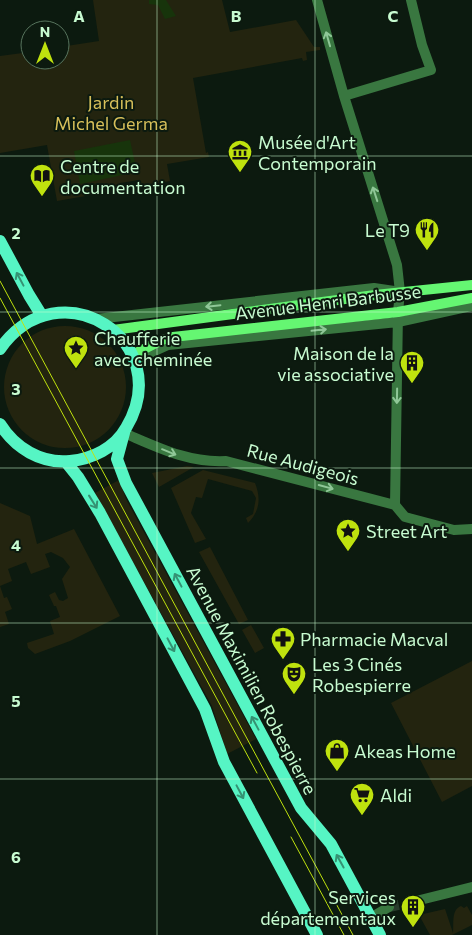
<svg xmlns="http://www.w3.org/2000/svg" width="472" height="935" viewBox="0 0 472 935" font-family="Commissioner,sans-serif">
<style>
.green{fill:#23240f}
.water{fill:#17340b}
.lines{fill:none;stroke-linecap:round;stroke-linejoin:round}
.street-tunnel{stroke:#283c2c;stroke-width:10;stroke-dasharray:10 5;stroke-linecap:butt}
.street{stroke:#397740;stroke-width:10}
.secondary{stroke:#65f672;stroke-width:10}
.primary{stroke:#56f5c4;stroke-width:12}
.tram{stroke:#bfe20e;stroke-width:1}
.oneway{stroke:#8fc797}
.oneway2{stroke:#359273}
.grid{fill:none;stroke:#c8fcd1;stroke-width:1;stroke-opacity:0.55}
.labels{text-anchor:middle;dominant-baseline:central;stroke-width:4;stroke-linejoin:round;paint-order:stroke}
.park-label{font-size:18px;fill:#d6bf5a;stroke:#0c1a0f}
.poi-label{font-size:18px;fill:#c8fcd1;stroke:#0c1a0f;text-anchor:start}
.street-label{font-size:18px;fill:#c8fcd1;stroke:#0c1a0f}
.grid-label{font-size:16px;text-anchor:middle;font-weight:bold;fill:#c8fcd1;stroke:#0c1a0f;stroke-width:4;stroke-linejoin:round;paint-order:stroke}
</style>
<rect width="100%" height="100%" fill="#0c1a0f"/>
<path class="green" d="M 93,0 L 222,0 L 230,32 L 296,20 L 314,47 L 320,47 L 320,50 L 306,52 L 307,60 L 303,61 L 302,58 L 193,78 L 206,153 L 208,152 L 209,157 L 167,164 L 170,181 L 140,187 L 139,180 L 120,183 L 120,190 L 57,201 L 47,145 L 0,153 L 0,56 L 30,52 L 30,60 L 60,60 L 60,47 L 99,41 Z
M4 387a61 61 0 1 1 122 0a61 61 0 1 1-122 0Z
M 187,466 L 194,467 L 159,487 L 152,473 Z
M 203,470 L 255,483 C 261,498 260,511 248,523 L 246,518 L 253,514 L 256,498 L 252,491 L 208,479 L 202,498 L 196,497 L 191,513 L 206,539 L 195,543 L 171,488 Z
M 119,480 L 126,499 L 256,739 L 227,754 L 212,706 L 95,493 Z
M 0,503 L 30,516 L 37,544 L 74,529 L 120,616 L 70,641 L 35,654 L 28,648 L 27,643 L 54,634 L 50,621 L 60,617 L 56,606 L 54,606 L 49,595 L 55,592 L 59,600 L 63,601 L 68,598 L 62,579 L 70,567 L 63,558 L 51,552 L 45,554 L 50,567 L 31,574 L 26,562 L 8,569 L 12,581 L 0,586 Z
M 210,547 L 248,620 L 239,624 L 199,552 Z
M 0,586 L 4,598 L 7,597 L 12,609 L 5,612 L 9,624 L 0,627 Z
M 251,625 L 264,648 L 255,653 L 242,630 Z
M 472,661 L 472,786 L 442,802 L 391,703 Z
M 461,906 L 464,908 L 467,906 L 472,915 L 472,925 L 452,935 L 430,935 L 419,915 L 445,909 L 453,933 C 454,923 451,910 461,906 Z"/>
<path class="water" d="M 149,0 L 166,0 L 176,16 L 165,19 L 158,5 L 149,4 Z
M 130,140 L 137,172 L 80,184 L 74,151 Z"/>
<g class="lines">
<path class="street-tunnel" d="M 389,907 L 412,902"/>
<path class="street" d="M 317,0 L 344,96 L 397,265 L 400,292 L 398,312 L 395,505
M 344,96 L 431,70 L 422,45 L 411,0
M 96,319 L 374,288 L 394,291
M 136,363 L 148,354 L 168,345 L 398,322 L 472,306
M 124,433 C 157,447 188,463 226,461 L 395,505 L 405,517 L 454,530 L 472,529
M 412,902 L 472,887
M 377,914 L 389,907"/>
<path class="secondary" d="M 113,330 L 375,295 L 472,285
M 132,355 L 162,340 L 173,337 L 398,312 L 472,298"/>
<path class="primary" d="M 0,241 L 29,295 L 42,316
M 0,349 C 59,265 178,341 126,428 C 115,448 92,459 70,461 C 41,464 15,448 0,424
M 124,433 L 117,459 L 126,483 L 301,808 L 331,844 L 380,935
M 66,462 L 78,477 L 100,513 L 205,709 L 224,762 L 317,935"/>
<path class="tram" d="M 0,281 L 353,935
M 0,298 L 257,773
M 291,837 L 344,935"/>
</g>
<defs><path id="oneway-shaft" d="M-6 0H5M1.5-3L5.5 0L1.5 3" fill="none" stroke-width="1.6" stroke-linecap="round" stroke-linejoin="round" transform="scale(1.25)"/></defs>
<g class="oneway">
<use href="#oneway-shaft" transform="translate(328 39) rotate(-106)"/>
<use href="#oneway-shaft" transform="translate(375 194) rotate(-108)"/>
<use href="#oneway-shaft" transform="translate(213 306) rotate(174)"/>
<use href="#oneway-shaft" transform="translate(319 330) rotate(-6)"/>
<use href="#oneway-shaft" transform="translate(397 396) rotate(91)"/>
<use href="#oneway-shaft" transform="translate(169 452) rotate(22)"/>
<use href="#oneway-shaft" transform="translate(326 487) rotate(15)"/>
</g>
<g class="oneway2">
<use href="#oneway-shaft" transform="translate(20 279) rotate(-118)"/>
<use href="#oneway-shaft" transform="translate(93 502) rotate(58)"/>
<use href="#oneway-shaft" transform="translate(178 580) rotate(-118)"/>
<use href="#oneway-shaft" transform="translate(171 645) rotate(62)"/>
<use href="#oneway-shaft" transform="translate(255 723) rotate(-118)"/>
<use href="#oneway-shaft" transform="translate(240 792) rotate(62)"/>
<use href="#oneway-shaft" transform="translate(340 861) rotate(-119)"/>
</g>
<path class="grid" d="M 157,0 L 157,935M 315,0 L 315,935M 0,156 L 472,156M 0,312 L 472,312M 0,468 L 472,468M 0,623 L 472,623M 0,779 L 472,779"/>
<defs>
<symbol id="museum-pin" viewBox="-11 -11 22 30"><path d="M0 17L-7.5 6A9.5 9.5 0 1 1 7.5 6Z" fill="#bfe20e" stroke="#0c1a0f"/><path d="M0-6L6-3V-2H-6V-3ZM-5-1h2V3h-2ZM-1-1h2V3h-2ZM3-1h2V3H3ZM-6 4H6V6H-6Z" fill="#111"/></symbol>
<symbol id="library-pin" viewBox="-11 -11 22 30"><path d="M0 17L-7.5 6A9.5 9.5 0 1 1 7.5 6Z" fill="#bfe20e" stroke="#0c1a0f"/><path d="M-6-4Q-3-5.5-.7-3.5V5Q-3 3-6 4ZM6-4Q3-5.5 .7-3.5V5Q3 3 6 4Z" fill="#111"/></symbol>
<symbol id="restaurant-pin" viewBox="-11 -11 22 30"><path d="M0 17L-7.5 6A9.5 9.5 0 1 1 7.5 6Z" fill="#bfe20e" stroke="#0c1a0f"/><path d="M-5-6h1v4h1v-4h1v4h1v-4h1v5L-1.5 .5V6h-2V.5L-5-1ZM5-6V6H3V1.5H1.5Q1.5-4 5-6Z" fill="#111"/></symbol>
<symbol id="sight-pin" viewBox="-11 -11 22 30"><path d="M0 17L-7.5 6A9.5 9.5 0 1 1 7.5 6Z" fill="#bfe20e" stroke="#0c1a0f"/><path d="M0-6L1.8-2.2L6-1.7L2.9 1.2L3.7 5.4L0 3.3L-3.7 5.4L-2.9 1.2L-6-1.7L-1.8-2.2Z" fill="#111"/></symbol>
<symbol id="building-pin" viewBox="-11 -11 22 30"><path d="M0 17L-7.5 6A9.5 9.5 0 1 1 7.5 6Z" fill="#bfe20e" stroke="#0c1a0f"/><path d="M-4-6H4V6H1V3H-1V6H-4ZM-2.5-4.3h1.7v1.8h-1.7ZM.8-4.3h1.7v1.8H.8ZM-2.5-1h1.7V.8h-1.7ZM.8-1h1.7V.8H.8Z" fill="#111"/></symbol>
<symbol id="pharmacy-pin" viewBox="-11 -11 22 30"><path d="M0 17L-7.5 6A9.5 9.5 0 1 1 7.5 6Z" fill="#bfe20e" stroke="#0c1a0f"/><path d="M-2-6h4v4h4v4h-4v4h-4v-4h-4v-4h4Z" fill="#111"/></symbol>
<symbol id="theatre-pin" viewBox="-11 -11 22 30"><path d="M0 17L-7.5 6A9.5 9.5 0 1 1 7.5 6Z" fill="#bfe20e" stroke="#0c1a0f"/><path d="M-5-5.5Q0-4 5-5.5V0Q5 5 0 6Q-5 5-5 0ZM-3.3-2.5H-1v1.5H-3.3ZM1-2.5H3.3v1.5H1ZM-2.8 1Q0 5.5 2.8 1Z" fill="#111"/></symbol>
<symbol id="shop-pin" viewBox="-11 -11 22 30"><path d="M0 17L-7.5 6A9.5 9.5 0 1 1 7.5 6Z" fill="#bfe20e" stroke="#0c1a0f"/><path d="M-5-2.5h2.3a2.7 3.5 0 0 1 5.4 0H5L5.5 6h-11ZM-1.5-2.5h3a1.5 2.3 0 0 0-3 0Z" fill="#111"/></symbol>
<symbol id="supermarket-pin" viewBox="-11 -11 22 30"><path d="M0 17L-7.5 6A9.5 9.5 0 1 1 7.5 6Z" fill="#bfe20e" stroke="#0c1a0f"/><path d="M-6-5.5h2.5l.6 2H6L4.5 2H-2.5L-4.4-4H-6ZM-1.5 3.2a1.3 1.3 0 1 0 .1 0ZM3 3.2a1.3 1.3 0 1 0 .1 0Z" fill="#111"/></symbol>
</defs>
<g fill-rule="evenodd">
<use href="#museum-pin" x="226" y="138" width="28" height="38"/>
<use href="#library-pin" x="28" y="162" width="28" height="38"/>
<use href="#restaurant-pin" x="413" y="216" width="28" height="38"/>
<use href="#sight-pin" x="62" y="334" width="28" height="38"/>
<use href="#building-pin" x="398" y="349" width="28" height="38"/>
<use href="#sight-pin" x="334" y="517" width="28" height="38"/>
<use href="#pharmacy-pin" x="269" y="625" width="28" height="38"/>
<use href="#theatre-pin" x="280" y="660" width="28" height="38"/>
<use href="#shop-pin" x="323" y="737" width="28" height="38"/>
<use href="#supermarket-pin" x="348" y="781" width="28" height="38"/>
<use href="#building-pin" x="399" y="893" width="28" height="38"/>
</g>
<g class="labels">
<g class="park-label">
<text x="111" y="102">Jardin<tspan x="111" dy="21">Michel Germa</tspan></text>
</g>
<g class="poi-label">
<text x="258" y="142">Musée d'Art<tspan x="258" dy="21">Contemporain</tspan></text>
<text x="60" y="166">Centre de<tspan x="60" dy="21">documentation</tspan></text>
<text x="410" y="230" text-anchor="end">Le T9</text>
<text x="94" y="338">Chaufferie<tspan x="94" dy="21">avec cheminée</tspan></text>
<text x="394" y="353" text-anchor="end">Maison de la<tspan x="394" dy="21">vie associative</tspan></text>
<text x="366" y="531">Street Art</text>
<text x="300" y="639">Pharmacie Macval</text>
<text x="312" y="664">Les 3 Cinés<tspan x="312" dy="21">Robespierre</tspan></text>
<text x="354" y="751">Akeas Home</text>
<text x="380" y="795">Aldi</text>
<text x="396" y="897" text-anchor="end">Services<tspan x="396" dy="21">départementaux</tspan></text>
</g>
<g class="street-label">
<text transform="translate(328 302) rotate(-7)">Avenue Henri Barbusse</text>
<text transform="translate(303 464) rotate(15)">Rue Audigeois</text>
<text transform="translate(252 680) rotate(62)">Avenue Maximilien Robespierre</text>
</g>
</g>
<g class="grid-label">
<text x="79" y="22">A</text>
<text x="236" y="22">B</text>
<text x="393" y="22">C</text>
<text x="16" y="239">2</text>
<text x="16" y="395">3</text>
<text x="16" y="551">4</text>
<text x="16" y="707">5</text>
<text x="16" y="863">6</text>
</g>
<g transform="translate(45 45)"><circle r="24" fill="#0c1a0f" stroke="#57745d"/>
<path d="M0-4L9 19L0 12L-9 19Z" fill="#bfe20e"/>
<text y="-8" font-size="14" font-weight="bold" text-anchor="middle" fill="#c8fcd1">N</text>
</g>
</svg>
